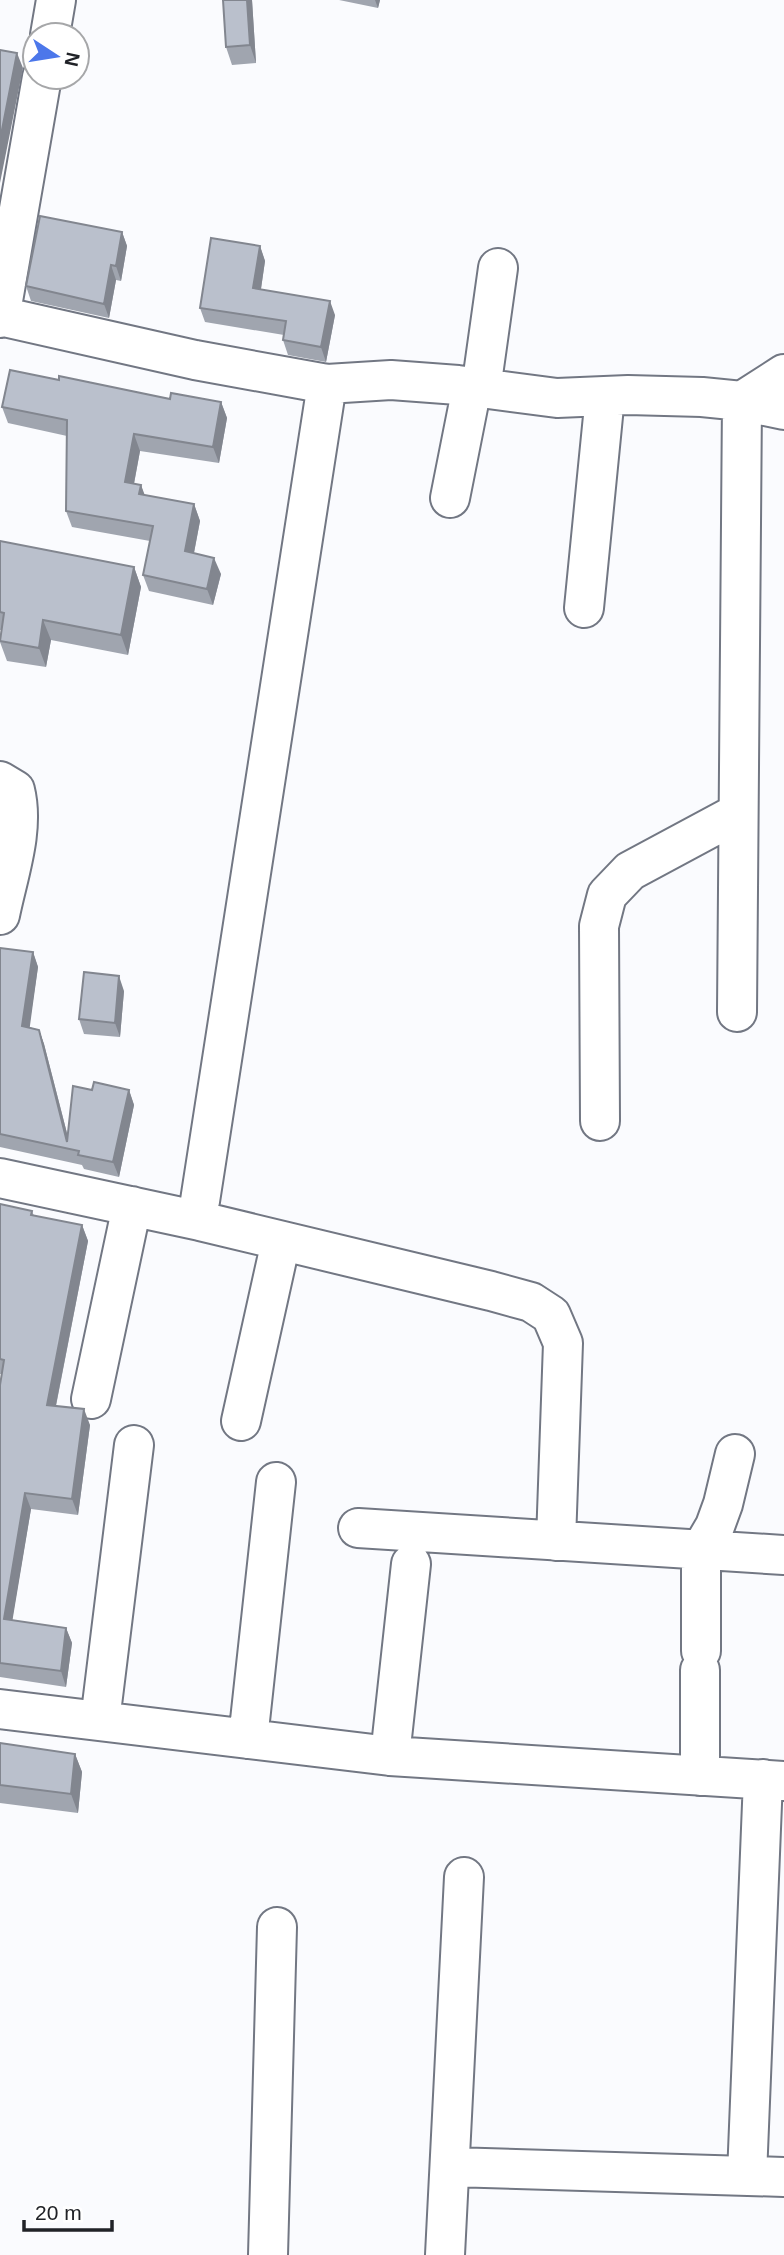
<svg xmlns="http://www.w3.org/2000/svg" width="784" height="2255" viewBox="0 0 784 2255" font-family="Arial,sans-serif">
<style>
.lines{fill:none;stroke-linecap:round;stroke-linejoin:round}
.minor-casing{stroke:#727783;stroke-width:42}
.minor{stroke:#fff;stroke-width:38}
.wall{fill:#a0a5af}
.shaded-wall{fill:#82868f}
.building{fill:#bac0cc;stroke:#82868f;stroke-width:2}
</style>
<rect width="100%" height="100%" fill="#fafbfe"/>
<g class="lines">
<defs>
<path id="minor" d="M 50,35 L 56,0
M 0,316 L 195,360 L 327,384 L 391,380 L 458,385 L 557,398 L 628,395 L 702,397 L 742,401 L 784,374
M 0,318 L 42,77
M 481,389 L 498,268
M 450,498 L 472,387
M 584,608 L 605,396
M 0,781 L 15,790 C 25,830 8,875 0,915
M 737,1012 L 742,401 L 784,410
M 600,1121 L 599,926 L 607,895 L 630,871 L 738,813
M 0,1178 L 200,1221 L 491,1291 L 531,1302 L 551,1315 L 563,1343 L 556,1541
M 200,1201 L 327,384
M 91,1399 L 132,1206
M 241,1421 L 281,1241
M 358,1528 L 784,1555
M 701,1651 L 701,1550 L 715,1526 L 723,1504 L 735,1454
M 0,1709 L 390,1756 L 784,1781
M 100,1721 L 134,1445
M 248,1739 L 276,1482
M 390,1756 L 411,1564
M 700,1776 L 700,1670
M 451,2167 L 784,2177
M 747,2176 L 763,1779
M 268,2255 L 277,1927
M 445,2255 L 464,1877"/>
</defs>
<use href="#minor" class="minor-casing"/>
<use href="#minor" class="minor"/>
</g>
<path class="wall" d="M 252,0 L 256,63 L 232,65 L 226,47 Z
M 339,0 L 380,0 L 378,8 Z
M 122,232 L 127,246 L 121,281 L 116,280 L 109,318 L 31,301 L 26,286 Z
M 260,246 L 265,261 L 261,289 L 335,315 L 326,362 L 288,355 L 283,340 L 284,335 L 205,322 L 200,308 Z
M 59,380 L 170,399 L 221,402 L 227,418 L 219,463 L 140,451 L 134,484 L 141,485 L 144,495 L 194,504 L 200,521 L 194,553 L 221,574 L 213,605 L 149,591 L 143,575 L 150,541 L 72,527 L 66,511 L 67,436 L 8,423 L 2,407 Z
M 0,541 L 134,567 L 141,587 L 128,655 L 51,640 L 46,667 L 7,661 L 0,642 L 1,630 L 0,630 Z
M 0,948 L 33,952 L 38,967 L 29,1027 L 39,1030 L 44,1044 L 68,1137 L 92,1090 L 129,1090 L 134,1105 L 119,1177 L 84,1169 L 82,1165 L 0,1147 Z
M 124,991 L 120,1037 L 84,1034 L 79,1019 Z
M 0,1204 L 32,1211 L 34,1216 L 82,1225 L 88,1241 L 56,1406 L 90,1425 L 78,1515 L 31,1509 L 12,1620 L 66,1628 L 72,1643 L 66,1687 L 0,1677 L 0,1385 L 2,1374 L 0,1374 Z
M 0,1743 L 75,1754 L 82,1772 L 78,1813 L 0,1803 Z"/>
<path class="shaded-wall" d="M 247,0 L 252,0 L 256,63 L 250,45 Z
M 375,0 L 380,0 L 378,8 Z
M 17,53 L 23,68 L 0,183 L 0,140 Z
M 122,232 L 127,246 L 121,281 L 116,266 Z
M 260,246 L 265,261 L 259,302 L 253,288 Z
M 111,265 L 116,280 L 109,318 L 104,304 Z
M 330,301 L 335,315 L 326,362 L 321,347 Z
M 221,402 L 227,418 L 219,463 L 213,447 Z
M 134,434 L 140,451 L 131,499 L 125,482 Z
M 141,485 L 147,501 L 139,494 Z
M 194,504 L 200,521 L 191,568 L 185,551 Z
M 214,558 L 221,574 L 213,605 L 207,589 Z
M 134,567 L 141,587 L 128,655 L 121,635 Z
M 43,620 L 51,640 L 46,667 L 39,648 Z
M 33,952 L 38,967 L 28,1040 L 22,1026 Z
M 119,976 L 124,991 L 120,1037 L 115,1023 Z
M 39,1030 L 44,1044 L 71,1149 L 67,1142 Z
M 129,1090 L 134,1105 L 119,1177 L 113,1162 Z
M 82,1225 L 88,1241 L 53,1420 L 47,1405 Z
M 84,1409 L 90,1425 L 78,1515 L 72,1499 Z
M 25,1493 L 31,1509 L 10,1635 L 4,1619 Z
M 66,1628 L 72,1643 L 66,1687 L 61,1671 Z
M 75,1754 L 82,1772 L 78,1813 L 71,1794 Z"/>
<path class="building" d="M 223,0 L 247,0 L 250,45 L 226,47 Z
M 0,50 L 17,53 L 0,140 Z
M 40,216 L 122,232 L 116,266 L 111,265 L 104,304 L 26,286 Z
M 211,238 L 260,246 L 253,288 L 330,301 L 321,347 L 283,340 L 286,321 L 200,308 Z
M 10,370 L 59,380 L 59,376 L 170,399 L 171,393 L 221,402 L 213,447 L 134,434 L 125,482 L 141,485 L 139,494 L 194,504 L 185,551 L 214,558 L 207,589 L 143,575 L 153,526 L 66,511 L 67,420 L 2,407 Z
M 0,541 L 134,567 L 121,635 L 43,620 L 39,648 L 0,641 L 4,613 L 0,612 Z
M 0,948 L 33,952 L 22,1026 L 39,1030 L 67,1142 L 73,1086 L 92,1090 L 94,1082 L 129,1090 L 113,1162 L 78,1155 L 79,1151 L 0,1134 Z
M 84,972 L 119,976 L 115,1023 L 79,1019 Z
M 0,1204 L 32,1211 L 31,1215 L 82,1225 L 47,1405 L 84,1409 L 72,1499 L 25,1493 L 4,1619 L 66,1628 L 61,1671 L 0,1663 L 0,1385 L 4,1360 L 0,1359 Z
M 0,1743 L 75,1754 L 71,1794 L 0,1785 Z"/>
<g transform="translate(56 56) rotate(102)"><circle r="33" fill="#ffffff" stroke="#a6a7a9" stroke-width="2"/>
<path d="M0-5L12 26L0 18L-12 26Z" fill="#4c77ea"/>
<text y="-10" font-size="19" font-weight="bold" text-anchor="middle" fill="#202227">N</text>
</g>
<path d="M24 2220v10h88v-10" fill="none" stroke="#202227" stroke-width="3.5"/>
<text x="35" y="2220" font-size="21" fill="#202227" stroke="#ffffff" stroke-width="5" paint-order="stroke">20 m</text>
</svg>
